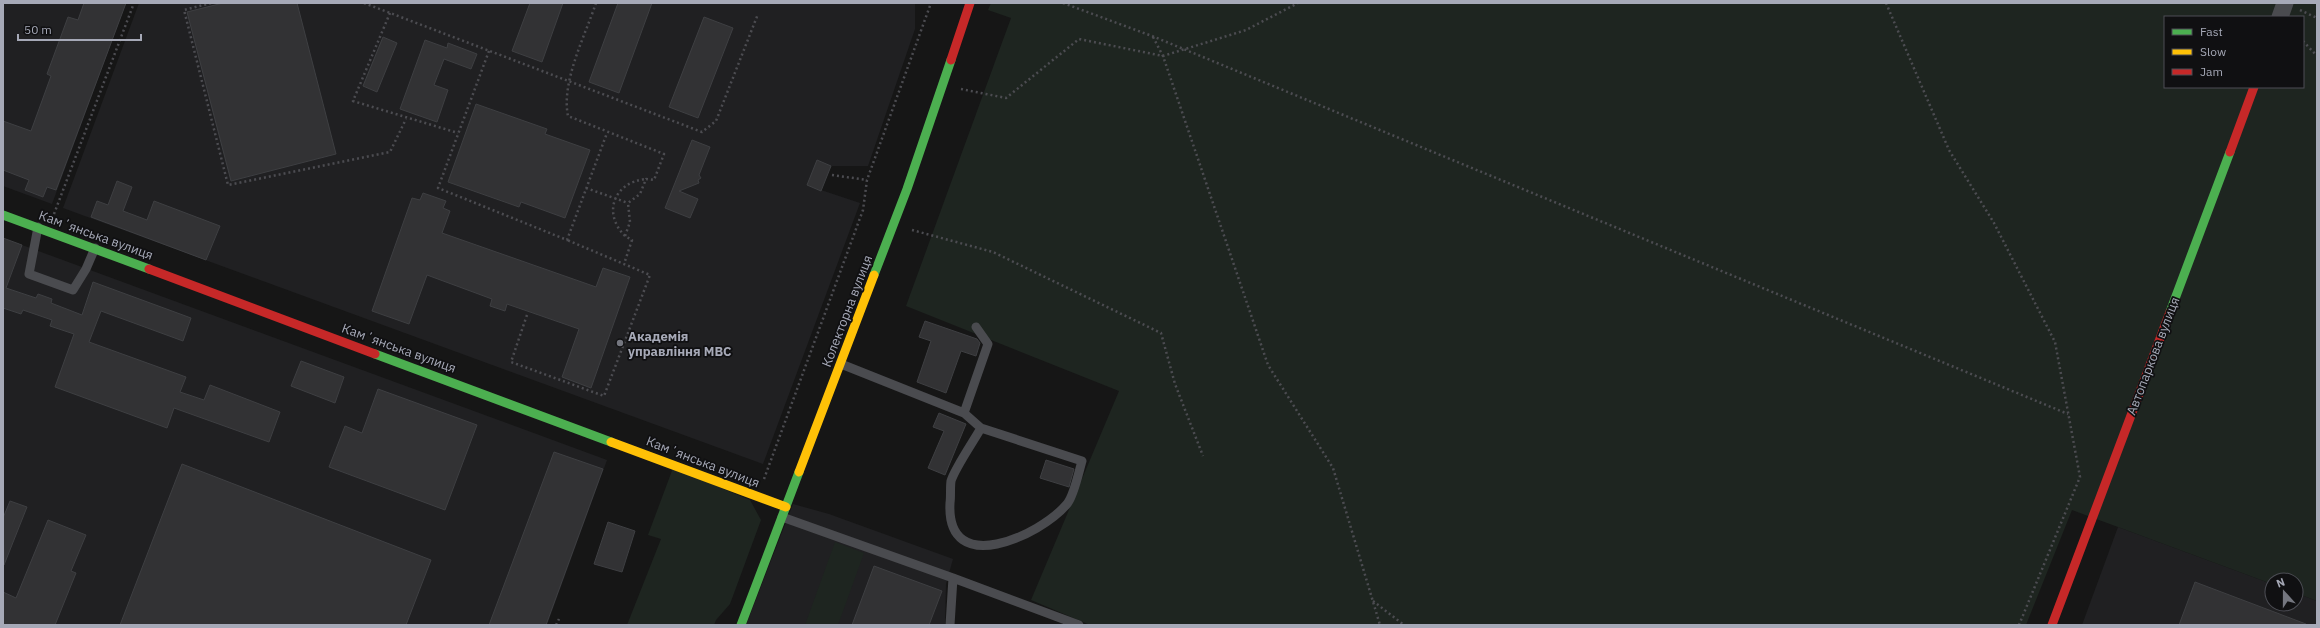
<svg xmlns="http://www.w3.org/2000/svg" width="2320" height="628" viewBox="0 0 2320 628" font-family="'IBM Plex Sans',sans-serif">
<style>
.built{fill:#202022}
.green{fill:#1e2520;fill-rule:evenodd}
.building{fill:#323234;stroke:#3e3f42}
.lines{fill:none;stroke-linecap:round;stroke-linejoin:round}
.path{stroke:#4c4c51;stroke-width:2.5;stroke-dasharray:2 3;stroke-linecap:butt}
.lane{stroke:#4a4b4f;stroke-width:9}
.street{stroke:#4a4b4f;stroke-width:17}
.fast{stroke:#4caf50;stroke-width:9}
.slow{stroke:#ffc107;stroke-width:9}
.jam{stroke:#c62828;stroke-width:9}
.poi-dot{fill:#74767f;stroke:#101012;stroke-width:1.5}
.labels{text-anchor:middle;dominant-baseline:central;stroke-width:3.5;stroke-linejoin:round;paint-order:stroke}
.street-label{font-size:13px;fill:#a6a9b7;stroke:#101012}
.poi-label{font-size:13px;font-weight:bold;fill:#a6a9b7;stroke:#101012;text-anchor:start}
</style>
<rect width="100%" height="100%" fill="#161616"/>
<path class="built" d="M 3,3 L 126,3 L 52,204 L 3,186 Z
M 139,3 L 915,3 L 915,29 L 868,166 L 831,166 L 821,190 L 860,203 L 763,464 L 63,208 Z
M 3,238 L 607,460 L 547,625 L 3,625 Z
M 793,504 L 829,514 L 953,559 L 946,584 L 945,625 L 746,625 Z
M 2118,527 L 2272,584 L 2272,604 L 2296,604 L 2296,593 L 2317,601 L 2317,625 L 2082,625 Z"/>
<path class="green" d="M 991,3 L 2317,3 L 2317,601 L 2296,593 L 2296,580 L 2272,580 L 2272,584 L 2072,510 L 2026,625 L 1090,625 L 1031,600 L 1119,391 L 906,306 L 1011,18 L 988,10 ZM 2165,17 L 2303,17 L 2303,87 L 2165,87 Z
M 673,468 L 750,500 L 761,520 L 730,604 L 716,620 L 714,625 L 627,625 L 661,539 L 648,535 Z
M 835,542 L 864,553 L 838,625 L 805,625 Z"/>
<path class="building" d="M 84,3 L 126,3 L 56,190 L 47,187 L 43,197 L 25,190 L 29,180 L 3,170 L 3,121 L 31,131 L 51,76 L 47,74 L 68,17 L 78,20 Z
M 223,3 L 297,3 L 336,154 L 231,181 L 187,12 Z
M 530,3 L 563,3 L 542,62 L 512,51 Z
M 618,3 L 652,3 L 619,93 L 589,82 Z
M 704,17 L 733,28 L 698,118 L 669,107 Z
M 383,37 L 397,43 L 377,92 L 363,86 Z
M 425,40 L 447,48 L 448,43 L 477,54 L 471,69 L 444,59 L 434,85 L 448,90 L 437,122 L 400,109 Z
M 476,104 L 547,129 L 545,134 L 590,150 L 565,218 L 521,202 L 519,207 L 448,182 Z
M 692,140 L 710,147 L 699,175 L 701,178 L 698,180 L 699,183 L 679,191 L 698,199 L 690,218 L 665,208 Z
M 817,160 L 831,166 L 821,191 L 807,185 Z
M 117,181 L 132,187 L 123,211 L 147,220 L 154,201 L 220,226 L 206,260 L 91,217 L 97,201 L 108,205 Z
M 423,193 L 446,201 L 443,208 L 450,211 L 442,233 L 596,287 L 603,268 L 630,277 L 591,388 L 562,377 L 579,329 L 507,304 L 505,311 L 490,306 L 492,299 L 427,275 L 409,324 L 372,311 L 412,198 L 420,200 Z
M 3,238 L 22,245 L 6,288 L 36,298 L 38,294 L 52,299 L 51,303 L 82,315 L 93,282 L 191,318 L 183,341 L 101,311 L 89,342 L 186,377 L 180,392 L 204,400 L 210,385 L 280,412 L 269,442 L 174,408 L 167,428 L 55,387 L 74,334 L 50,326 L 52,320 L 23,310 L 21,314 L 3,308 Z
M 925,321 L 977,339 L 980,343 L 976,356 L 961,351 L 946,393 L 917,382 L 931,341 L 919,337 Z
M 301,361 L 344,377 L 335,403 L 291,386 Z
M 378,389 L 477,425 L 445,510 L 329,467 L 345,426 L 362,433 Z
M 939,413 L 966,424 L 945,475 L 928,468 L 944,431 L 933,427 Z
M 554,452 L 603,469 L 546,625 L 489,625 Z
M 1046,460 L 1074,469 L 1069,487 L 1040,478 Z
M 182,464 L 431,560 L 406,625 L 120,625 Z
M 10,501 L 27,507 L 4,565 L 3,518 Z
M 48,520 L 86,535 L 71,571 L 76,573 L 55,625 L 3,625 L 3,592 L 16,598 Z
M 608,522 L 635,531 L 622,572 L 594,564 Z
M 874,566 L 942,591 L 929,625 L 852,625 Z
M 2195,582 L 2306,624 L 2306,625 L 2179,625 Z"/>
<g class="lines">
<path class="path" d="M 211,3 L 184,10 L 228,185 L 390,152 L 406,119
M 364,3 L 702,132 L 716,121 L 758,14
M 596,3 C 585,36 561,82 568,116 L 664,154 L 654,180 L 646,179 L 640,194 L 628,203 L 630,222 L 625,236 L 632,240 L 624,264
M 1063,3 L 1152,36 L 2068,414
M 1886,3 L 1949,150 L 1994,223 L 2055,342 L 2080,477 L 2019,625
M 2300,10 L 2317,18
M 390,13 L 353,101 L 458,133
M 1153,37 L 1163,56 L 1268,365 L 1333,468 L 1380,625
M 2303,41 L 2317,56
M 489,51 L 438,188 L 567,240 L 607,133
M 961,89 L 1006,98 L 1079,39 L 1163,56 L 1246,30 L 1298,3
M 832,175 L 867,180
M 586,188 L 628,203
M 54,214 L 134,3
M 912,230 L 993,252 L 1161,333 L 1175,384 L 1203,456
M 625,236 C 602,213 614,182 646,179
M 527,315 L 511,362 L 604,396 L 650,275 L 567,240
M 764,479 L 863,210 L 867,180 L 931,3
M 1373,601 L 1404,625
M 556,625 L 559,619"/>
<path class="lane" d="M 38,227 L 29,274 L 73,290 L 86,269 L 95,248
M 841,364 L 964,413 L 981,428 L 1082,461 C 1079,471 1074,496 1067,504 C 1040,536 946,579 950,503 C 951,496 950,488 951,481 C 955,468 973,442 981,428
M 964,413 L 988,344 L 976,327
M 782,517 L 953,578 L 950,625
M 953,578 L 1079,625"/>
<path class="street" d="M 2280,17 L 2285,3"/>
<path class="fast" d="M 3,215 L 149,269
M 874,275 L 907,189 L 951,60
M 2170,312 L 2230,152
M 375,354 L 611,442
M 741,625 L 799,472"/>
<path class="slow" d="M 611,442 L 786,507
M 799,472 L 874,275"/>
<path class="jam" d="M 951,60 L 970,3
M 2230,152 L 2254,87
M 149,269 L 375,354
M 2052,625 L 2170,312"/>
</g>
<circle class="poi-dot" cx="620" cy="343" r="4"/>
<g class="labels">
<g class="street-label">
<text transform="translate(96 235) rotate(20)">Камʼянська вулиця</text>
<text transform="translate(847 311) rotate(-69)">Колекторна вулиця</text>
<text transform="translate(399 348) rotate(20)">Камʼянська вулиця</text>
<text transform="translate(2153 356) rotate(-69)">Автопаркова вулиця</text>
<text transform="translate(703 462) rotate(21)">Камʼянська вулиця</text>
</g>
<g class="poi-label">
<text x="628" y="336">Академія<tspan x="628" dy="15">управління МВС</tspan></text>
</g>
</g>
<rect width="2320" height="628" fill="none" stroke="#a6a9b7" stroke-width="8"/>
<rect x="2164" y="16" width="140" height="72" fill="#101012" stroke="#4c4d54"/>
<rect x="2172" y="29" width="20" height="6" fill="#4caf50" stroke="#4c4d54"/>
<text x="2200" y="36" font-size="12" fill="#a6a9b7">Fast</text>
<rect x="2172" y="49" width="20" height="6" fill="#ffc107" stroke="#4c4d54"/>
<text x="2200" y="56" font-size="12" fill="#a6a9b7">Slow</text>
<rect x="2172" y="69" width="20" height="6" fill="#c62828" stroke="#4c4d54"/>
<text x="2200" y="76" font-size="12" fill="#a6a9b7">Jam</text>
<g transform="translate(2284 592) rotate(339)"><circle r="19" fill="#101012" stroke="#4c4d54"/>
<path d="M0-3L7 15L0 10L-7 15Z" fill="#74767f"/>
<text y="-6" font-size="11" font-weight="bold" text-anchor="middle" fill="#a6a9b7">N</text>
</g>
<path d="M18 34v6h123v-6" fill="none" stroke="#a6a9b7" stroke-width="2"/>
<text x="24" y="34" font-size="12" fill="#a6a9b7" stroke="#101012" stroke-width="3" paint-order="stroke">50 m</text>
</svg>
